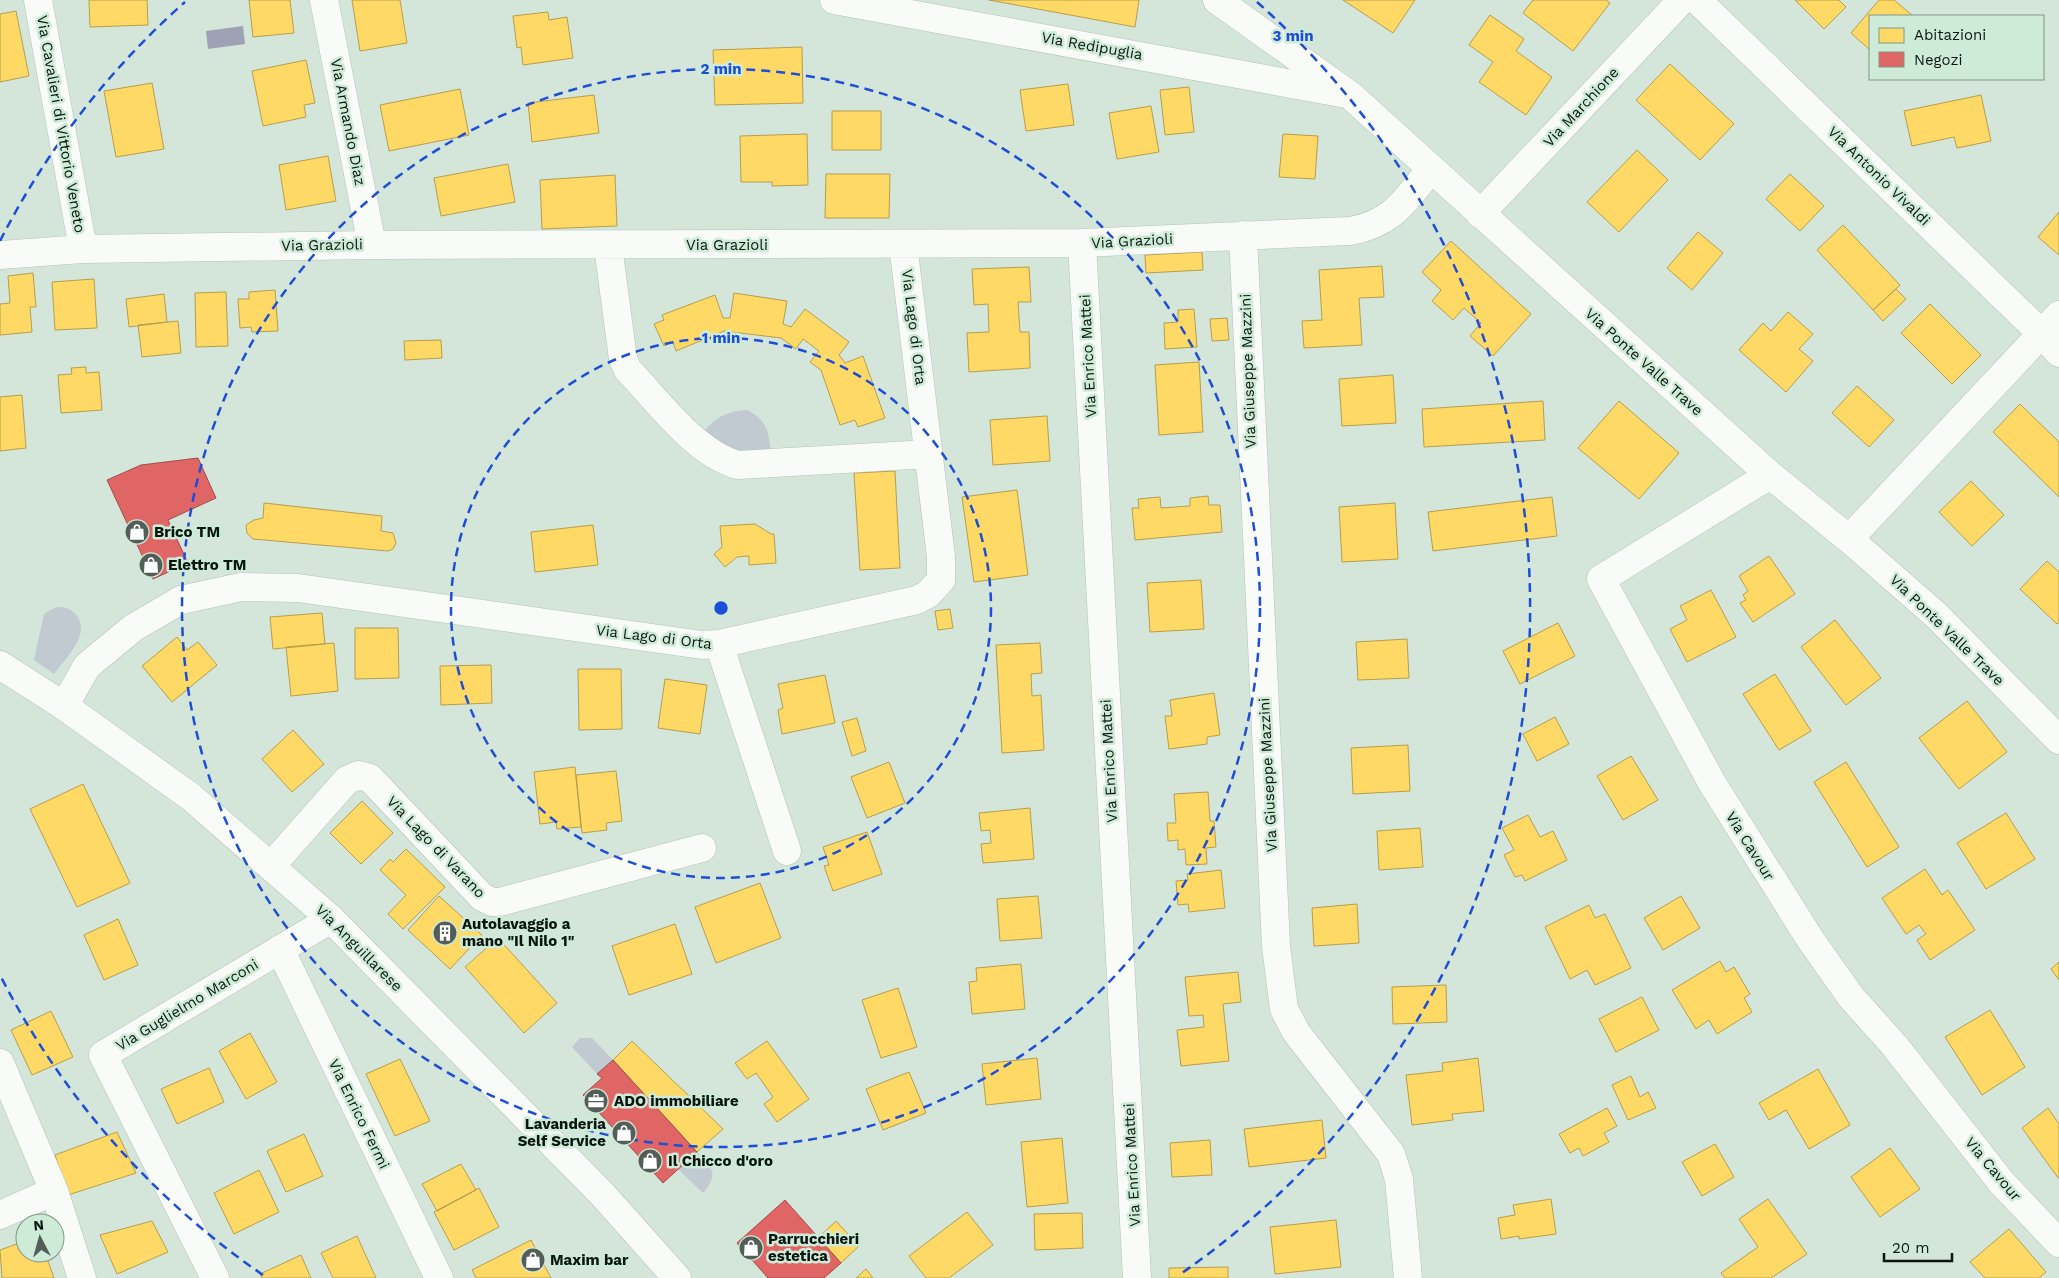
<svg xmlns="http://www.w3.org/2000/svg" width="2059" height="1278" viewBox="0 0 2059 1278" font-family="'Work Sans',sans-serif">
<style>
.green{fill:#c1c9d1}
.water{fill:#9da2b4}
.homes{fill:#ffd966;stroke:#b69e4c}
.shops{fill:#e06666;stroke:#a04e4c}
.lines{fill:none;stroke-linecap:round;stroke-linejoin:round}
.minor-casing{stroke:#b5c2ba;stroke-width:29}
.major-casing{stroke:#b5c2ba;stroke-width:29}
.minor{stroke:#f9fbf9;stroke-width:28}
.major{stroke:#f9fbf9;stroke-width:28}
.ring{fill:none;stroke:#1d4ed8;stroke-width:2.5;stroke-dasharray:9 6}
.labels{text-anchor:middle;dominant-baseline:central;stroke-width:5;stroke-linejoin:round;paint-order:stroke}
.street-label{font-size:15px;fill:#0c1610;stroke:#ceebd8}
.poi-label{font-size:15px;font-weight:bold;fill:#0c1610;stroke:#ceebd8;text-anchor:start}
.centre{fill:#1d4ed8;stroke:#ceebd8;stroke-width:2.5}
.ring-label{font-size:15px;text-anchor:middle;font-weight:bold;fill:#1d4ed8;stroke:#ceebd8;stroke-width:5;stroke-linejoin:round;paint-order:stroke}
</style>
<rect width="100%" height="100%" fill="#d4e5da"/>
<path class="green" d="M 747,410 C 768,420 769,434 771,456 L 740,459 L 704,432 C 714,417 729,411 747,410 Z
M 56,607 C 65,607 71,608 77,616 C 91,635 65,659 54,674 L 34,660 L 44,614 Z
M 580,1038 L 592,1038 L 613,1060 L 597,1074 L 572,1047 Z
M 697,1152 C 713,1169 719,1174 703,1193 L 678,1169 Z"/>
<path class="water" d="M 243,26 L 245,44 L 208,49 L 206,31 Z"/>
<path class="homes" d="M 89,0 L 147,0 L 148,25 L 90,27 Z
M 249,0 L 290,0 L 294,33 L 253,37 Z
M 352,0 L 400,0 L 407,43 L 360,51 Z
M 989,0 L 1139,0 L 1135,27 Z
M 1343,0 L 1415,0 L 1393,33 Z
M 1533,0 L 1606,0 L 1610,3 L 1573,51 L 1523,13 Z
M 1795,0 L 1839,0 L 1846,7 L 1824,29 Z
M 1879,0 L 1894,0 L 1913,16 L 1870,16 L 1870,50 L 1851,33 Z
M 16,11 L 29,76 L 0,82 L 0,14 Z
M 548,12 L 549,20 L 567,17 L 573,58 L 523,65 L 521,47 L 517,48 L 513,16 Z
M 1490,15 L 1524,39 L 1516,51 L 1552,77 L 1526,115 L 1479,82 L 1493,62 L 1469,45 Z
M 802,47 L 803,103 L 715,105 L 713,50 Z
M 306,60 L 315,103 L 304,105 L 306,117 L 263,126 L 252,71 Z
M 1670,64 L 1734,124 L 1700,160 L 1636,100 Z
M 152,83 L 164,149 L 116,157 L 104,91 Z
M 1068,84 L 1074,125 L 1026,131 L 1020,90 Z
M 1189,87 L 1194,132 L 1165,135 L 1160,90 Z
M 460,89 L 469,135 L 389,151 L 380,105 Z
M 594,95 L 599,133 L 532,142 L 528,103 Z
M 1981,95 L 1991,141 L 1957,148 L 1954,137 L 1912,146 L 1904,111 Z
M 1151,106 L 1159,152 L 1117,159 L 1109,113 Z
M 832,111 L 881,111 L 881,150 L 832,150 Z
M 807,134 L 808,185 L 772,186 L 772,182 L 741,182 L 740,136 Z
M 1283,134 L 1318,136 L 1315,179 L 1279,177 Z
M 1637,150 L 1668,180 L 1619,232 L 1587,202 Z
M 328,156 L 336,201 L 286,210 L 279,165 Z
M 508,164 L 515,202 L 441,216 L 434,178 Z
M 826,174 L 890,174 L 889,218 L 825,218 Z
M 1790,174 L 1824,206 L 1800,231 L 1766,199 Z
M 615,175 L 617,226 L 542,229 L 540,180 Z
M 2059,212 L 2059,255 L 2038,237 Z
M 1843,225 L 1900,285 L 1873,310 L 1817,250 Z
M 1698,232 L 1723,253 L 1692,290 L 1667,268 Z
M 1451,241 L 1531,314 L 1493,356 L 1470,336 L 1481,323 L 1464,308 L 1453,320 L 1432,301 L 1441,290 L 1422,272 Z
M 1202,252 L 1203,270 L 1146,273 L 1145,255 Z
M 1382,266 L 1384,297 L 1359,298 L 1362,345 L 1304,348 L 1302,321 L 1322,320 L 1319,270 Z
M 1029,267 L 1031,302 L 1018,302 L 1020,332 L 1029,332 L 1030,368 L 969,372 L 967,333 L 989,332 L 988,304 L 974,305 L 972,269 Z
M 33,273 L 36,307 L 30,307 L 32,332 L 0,335 L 0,304 L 10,303 L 8,276 Z
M 94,279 L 97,328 L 55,330 L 52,282 Z
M 1896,289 L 1906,299 L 1883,321 L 1873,310 Z
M 275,290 L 278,331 L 252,332 L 251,327 L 240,328 L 238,299 L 249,299 L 249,292 Z
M 226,292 L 228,346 L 196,347 L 195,293 Z
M 734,293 L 787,301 L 783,324 L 791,327 L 805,309 L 849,342 L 839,355 L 845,363 L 863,356 L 885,418 L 858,427 L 855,420 L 840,425 L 821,370 L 810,362 L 819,351 L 803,339 L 796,349 L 781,338 L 724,331 L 676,351 L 673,342 L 664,346 L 654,324 L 664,320 L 662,315 L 715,295 L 723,318 L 730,318 Z
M 164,294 L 167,322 L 129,327 L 126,299 Z
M 1930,304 L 1981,355 L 1952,384 L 1901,333 Z
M 1194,309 L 1197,347 L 1165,349 L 1164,323 L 1178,322 L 1178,310 Z
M 1788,312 L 1813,334 L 1799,349 L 1813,361 L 1786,392 L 1739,350 L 1763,323 L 1771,331 Z
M 1227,318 L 1229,340 L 1212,341 L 1210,319 Z
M 178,321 L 181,353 L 142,357 L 138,325 Z
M 441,340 L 442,358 L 405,360 L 404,341 Z
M 1199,362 L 1203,432 L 1159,435 L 1155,365 Z
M 86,367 L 86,373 L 99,372 L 102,410 L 61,413 L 58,375 L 72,374 L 71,368 Z
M 1393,375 L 1396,423 L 1342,426 L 1339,379 Z
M 1857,386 L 1894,420 L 1869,447 L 1832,413 Z
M 22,395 L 26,448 L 0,451 L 0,397 Z
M 1543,401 L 1545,440 L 1424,447 L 1422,409 Z
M 1619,401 L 1679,453 L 1639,499 L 1578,448 Z
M 2020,404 L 2059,442 L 2059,497 L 1993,432 Z
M 1047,416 L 1050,461 L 993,465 L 990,420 Z
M 895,471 L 900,568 L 860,570 L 854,473 Z
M 1971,481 L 2004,515 L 1972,546 L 1939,512 Z
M 1017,490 L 1028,575 L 974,582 L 962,497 Z
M 1208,496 L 1209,505 L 1220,505 L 1222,532 L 1135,540 L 1132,508 L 1139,508 L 1138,499 L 1160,497 L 1161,508 L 1190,506 L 1190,498 Z
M 1552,497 L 1557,536 L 1433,551 L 1428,512 Z
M 264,503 L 382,516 L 381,531 L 393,533 L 396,543 L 393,549 L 388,551 L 253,539 L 247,533 L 246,525 L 254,520 L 263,518 Z
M 1395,503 L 1398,559 L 1342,562 L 1339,507 Z
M 755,524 L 771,534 L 774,534 L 776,563 L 749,565 L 749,556 L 737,557 L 725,567 L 714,554 L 722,547 L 720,526 Z
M 593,525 L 598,565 L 535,572 L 531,532 Z
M 1769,556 L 1795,594 L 1753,622 L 1740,603 L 1746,600 L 1743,595 L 1748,591 L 1739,576 Z
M 2047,561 L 2059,572 L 2059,622 L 2057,624 L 2020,589 Z
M 1201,580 L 1204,629 L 1150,632 L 1147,583 Z
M 1711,590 L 1736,637 L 1687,662 L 1670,629 L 1687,620 L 1680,606 Z
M 950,609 L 953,628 L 938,630 L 935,611 Z
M 322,613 L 325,644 L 273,649 L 270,617 Z
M 1835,620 L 1881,678 L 1846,705 L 1801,647 Z
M 1558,623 L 1575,656 L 1520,684 L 1503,651 Z
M 355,628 L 398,628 L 399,678 L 355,679 Z
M 177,637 L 187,650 L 198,642 L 217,665 L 172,702 L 142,666 Z
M 1407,639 L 1409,678 L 1358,680 L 1356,642 Z
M 334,643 L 338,691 L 291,696 L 286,647 Z
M 1040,643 L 1042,673 L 1031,674 L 1032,696 L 1041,695 L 1044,750 L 1002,753 L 996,645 Z
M 491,665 L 492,703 L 441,705 L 440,666 Z
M 578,669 L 621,669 L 622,729 L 579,730 Z
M 1775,674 L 1811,731 L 1779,750 L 1743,694 Z
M 825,675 L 835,723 L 782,734 L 778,710 L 783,708 L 778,684 Z
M 665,679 L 707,685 L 700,734 L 658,728 Z
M 1214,693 L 1220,735 L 1207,737 L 1207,744 L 1169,749 L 1165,716 L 1172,716 L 1170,700 Z
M 1967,701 L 2007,752 L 1959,789 L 1919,738 Z
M 1555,717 L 1569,744 L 1537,761 L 1523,734 Z
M 857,718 L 866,751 L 852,756 L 842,722 Z
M 293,730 L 324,764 L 292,792 L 262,759 Z
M 1408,745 L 1410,791 L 1353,794 L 1351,748 Z
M 1631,756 L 1658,800 L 1623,820 L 1597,776 Z
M 889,762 L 905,803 L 867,818 L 851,777 Z
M 1846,762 L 1899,847 L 1867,867 L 1814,782 Z
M 575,767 L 581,827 L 557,829 L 556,822 L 540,824 L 534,772 Z
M 616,771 L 622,821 L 606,823 L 607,830 L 582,833 L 576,775 Z
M 83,784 L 130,883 L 77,907 L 30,809 Z
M 1208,792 L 1210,821 L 1214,821 L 1216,847 L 1206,848 L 1207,864 L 1186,865 L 1185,849 L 1178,850 L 1178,840 L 1168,841 L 1167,823 L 1176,823 L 1174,794 Z
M 362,801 L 393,833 L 361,864 L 330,833 Z
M 1030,808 L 1034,859 L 983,863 L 981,844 L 991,843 L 990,830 L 981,831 L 979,813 Z
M 2006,813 L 2035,859 L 1986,889 L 1957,843 Z
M 1528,815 L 1540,837 L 1553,831 L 1567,860 L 1525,881 L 1522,875 L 1515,877 L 1504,855 L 1514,850 L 1502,828 Z
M 1420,828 L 1423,867 L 1379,870 L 1377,831 Z
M 867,832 L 882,874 L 833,891 L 824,866 L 829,865 L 823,847 Z
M 406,849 L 445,887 L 403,929 L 388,914 L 406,895 L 380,870 L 390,859 L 393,862 Z
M 1925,869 L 1942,895 L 1948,890 L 1975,930 L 1930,960 L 1917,940 L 1926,934 L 1919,925 L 1906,934 L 1882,898 Z
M 1221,870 L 1225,908 L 1189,912 L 1188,904 L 1178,905 L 1176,881 L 1188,880 L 1187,874 Z
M 760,883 L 781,938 L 716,963 L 695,907 Z
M 439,896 L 482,935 L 450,969 L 408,930 Z
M 1038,896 L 1042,938 L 1000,941 L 997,899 Z
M 1681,896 L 1700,928 L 1663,950 L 1644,918 Z
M 1357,904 L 1359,943 L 1314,946 L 1312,908 Z
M 1589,905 L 1595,918 L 1605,914 L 1631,968 L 1595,985 L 1587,970 L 1570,979 L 1545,927 Z
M 118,919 L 138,965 L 104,980 L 84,935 Z
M 675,924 L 692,974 L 629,995 L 612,946 Z
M 498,938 L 557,1003 L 524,1033 L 465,967 Z
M 1720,961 L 1726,972 L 1734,967 L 1750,994 L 1744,998 L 1752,1012 L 1717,1034 L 1709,1020 L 1696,1029 L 1672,990 Z
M 2059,962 L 2059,980 L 2051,969 Z
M 1021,964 L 1025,1009 L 972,1014 L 969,982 L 977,981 L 976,968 Z
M 1238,972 L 1241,1002 L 1223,1004 L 1229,1061 L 1181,1066 L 1177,1030 L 1204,1027 L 1203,1015 L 1189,1016 L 1185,977 Z
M 1446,985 L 1447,1022 L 1393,1024 L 1392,987 Z
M 898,988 L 917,1047 L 881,1058 L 862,1000 Z
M 1642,997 L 1659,1030 L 1616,1052 L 1599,1019 Z
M 1990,1010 L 2025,1067 L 1982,1095 L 1945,1037 Z
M 51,1011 L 73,1057 L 32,1075 L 11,1030 Z
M 250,1033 L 277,1082 L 246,1099 L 219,1051 Z
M 632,1041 L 723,1129 L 697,1152 L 613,1060 Z
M 767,1041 L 809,1099 L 777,1122 L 764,1104 L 773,1097 L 756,1073 L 747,1079 L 735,1063 Z
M 1037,1058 L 1041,1099 L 986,1105 L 982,1064 Z
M 1478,1058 L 1484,1111 L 1452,1114 L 1453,1120 L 1412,1125 L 1406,1075 L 1443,1071 L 1442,1063 Z
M 400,1059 L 430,1121 L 395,1136 L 366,1074 Z
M 209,1068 L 224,1102 L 177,1124 L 161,1089 Z
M 1818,1069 L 1850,1125 L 1809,1149 L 1786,1110 L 1769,1120 L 1759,1103 Z
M 909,1072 L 926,1113 L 883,1130 L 866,1089 Z
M 1631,1076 L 1640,1097 L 1648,1092 L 1656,1108 L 1628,1120 L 1612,1085 Z
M 1607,1108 L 1617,1126 L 1604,1133 L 1609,1142 L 1583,1156 L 1579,1148 L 1570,1153 L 1559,1134 Z
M 2048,1108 L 2059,1124 L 2059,1179 L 2022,1128 Z
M 1322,1120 L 1326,1158 L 1249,1167 L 1244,1129 Z
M 117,1132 L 136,1173 L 68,1195 L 55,1155 Z
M 304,1134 L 323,1176 L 286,1192 L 267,1151 Z
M 1062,1138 L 1068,1203 L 1027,1207 L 1021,1142 Z
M 1210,1140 L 1212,1175 L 1172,1177 L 1170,1143 Z
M 1715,1144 L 1734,1177 L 1702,1196 L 1682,1162 Z
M 1890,1148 L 1920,1189 L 1880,1217 L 1851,1177 Z
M 461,1164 L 476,1190 L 437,1211 L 422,1184 Z
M 259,1170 L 279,1212 L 234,1234 L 214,1193 Z
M 479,1188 L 499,1227 L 454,1250 L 434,1212 Z
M 1551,1199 L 1556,1234 L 1519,1239 L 1519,1236 L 1501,1239 L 1498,1218 L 1515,1215 L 1513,1205 Z
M 1768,1199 L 1807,1254 L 1771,1278 L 1725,1278 L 1721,1273 L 1758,1247 L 1739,1219 Z
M 967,1212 L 993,1245 L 949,1278 L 926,1278 L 909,1256 Z
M 1082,1213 L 1083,1248 L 1035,1250 L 1034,1214 Z
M 1336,1220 L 1341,1267 L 1275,1274 L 1270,1227 Z
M 152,1221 L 168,1252 L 117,1274 L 100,1235 Z
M 836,1221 L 859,1246 L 841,1263 L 818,1238 Z
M 2009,1229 L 2046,1272 L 2039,1278 L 1985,1278 L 1970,1262 Z
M 357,1236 L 376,1278 L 333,1278 L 321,1253 Z
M 531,1240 L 551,1278 L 476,1278 L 472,1270 Z
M 25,1241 L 25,1253 L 45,1253 L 54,1278 L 2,1278 L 0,1250 Z
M 301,1255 L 311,1278 L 262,1278 L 260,1274 Z
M 1228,1267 L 1228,1278 L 1169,1278 L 1169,1268 Z
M 866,1269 L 873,1278 L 856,1278 Z"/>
<path class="shops" d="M 198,458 L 216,498 L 168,520 L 188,563 L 153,579 L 107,480 L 141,465 Z
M 613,1060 L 697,1152 L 663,1183 L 583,1095 L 602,1078 L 597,1074 Z
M 785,1200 L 841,1263 L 824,1278 L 768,1278 L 737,1243 Z"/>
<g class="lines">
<defs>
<path id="minor" d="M 38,0 L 83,249
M 324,0 L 372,245
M 834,0 L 1341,93
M 1217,0 L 1350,95 L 1770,475 L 1849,539 L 1937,616 L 2059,740
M 1697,0 L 2042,334 L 2059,353
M 1480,214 L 1682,0
M 1243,235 L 1276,946 L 1284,1009 L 1296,1032 L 1391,1154 L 1399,1179 L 1408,1278
M 1082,243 L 1137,1278
M 608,246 L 623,359 L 628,370 C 659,402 695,453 738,465 L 929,454
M 0,255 L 83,249 L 372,245 L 1082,243 L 1350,231 C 1392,224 1405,201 1430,170
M 1770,475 L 1601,579 L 1712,783 L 1810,939 L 1851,997 L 1894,1045 L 2002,1183 L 2059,1243
M 1849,539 L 2059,315
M 719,644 L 787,851
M 64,706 L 87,666 L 133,628 L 181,600 L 241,587 L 298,588 L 702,645 L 719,644 L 917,600 L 928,594 L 941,580 L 941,557 L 903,244
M 271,866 L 347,780 L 359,775 L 370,778 L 482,897 L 492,902 L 500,902 L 702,848
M 280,949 L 439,1278
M 0,1063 L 54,1191 L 82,1278
M 0,1215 L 54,1191
M 215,1278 L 103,1055 L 331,919"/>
<path id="major" d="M 0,665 L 64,706 L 191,797 L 331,919 L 603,1195 L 677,1278"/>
</defs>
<use href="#minor" class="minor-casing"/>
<use href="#major" class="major-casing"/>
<use href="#minor" class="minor"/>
<use href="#major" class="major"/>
</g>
<g class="ring">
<circle cx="721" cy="608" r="270"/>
<circle cx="721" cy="608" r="539"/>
<path d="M263 1275A809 809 0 0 1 0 975M0 241A809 809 0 0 1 185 2M1257 2A809 809 0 0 1 1179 1275"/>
</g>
<defs>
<symbol id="shop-disc" viewBox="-11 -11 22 22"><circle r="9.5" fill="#525e57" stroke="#ceebd8"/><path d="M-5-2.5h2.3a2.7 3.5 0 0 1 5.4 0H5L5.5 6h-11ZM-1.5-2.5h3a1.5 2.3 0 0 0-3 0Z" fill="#fff"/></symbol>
<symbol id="building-disc" viewBox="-11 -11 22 22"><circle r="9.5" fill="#525e57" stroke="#ceebd8"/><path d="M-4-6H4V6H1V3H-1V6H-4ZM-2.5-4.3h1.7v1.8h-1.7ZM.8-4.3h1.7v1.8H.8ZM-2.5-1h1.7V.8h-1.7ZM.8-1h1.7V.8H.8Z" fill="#fff"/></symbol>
<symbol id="office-disc" viewBox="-11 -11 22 22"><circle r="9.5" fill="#525e57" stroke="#ceebd8"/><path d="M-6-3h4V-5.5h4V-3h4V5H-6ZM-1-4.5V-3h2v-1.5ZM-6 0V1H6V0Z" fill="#fff"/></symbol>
</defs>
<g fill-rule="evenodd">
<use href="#shop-disc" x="123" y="518" width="28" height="28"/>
<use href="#shop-disc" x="137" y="551" width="28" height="28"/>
<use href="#building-disc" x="431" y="919" width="28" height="28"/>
<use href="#office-disc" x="582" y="1087" width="28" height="28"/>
<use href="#shop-disc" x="610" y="1119" width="28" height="28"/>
<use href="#shop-disc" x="636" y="1147" width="28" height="28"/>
<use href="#shop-disc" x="737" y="1234" width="28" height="28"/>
<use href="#shop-disc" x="519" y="1246" width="28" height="28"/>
</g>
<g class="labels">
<g class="street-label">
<text transform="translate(1092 46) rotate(10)">Via Redipuglia</text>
<text transform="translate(1581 107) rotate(-47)">Via Marchione</text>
<text transform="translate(348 122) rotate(79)">Via Armando Diaz</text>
<text transform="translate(61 124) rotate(80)">Via Cavalieri di Vittorio Veneto</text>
<text transform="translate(1879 176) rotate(44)">Via Antonio Vivaldi</text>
<text transform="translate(1132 241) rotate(-3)">Via Grazioli</text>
<text transform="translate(322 245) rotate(-1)">Via Grazioli</text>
<text x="727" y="245">Via Grazioli</text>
<text transform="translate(914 327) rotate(83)">Via Lago di Orta</text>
<text transform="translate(1088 356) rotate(-93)">Via Enrico Mattei</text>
<text transform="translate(1644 362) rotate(42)">Via Ponte Valle Trave</text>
<text transform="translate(1248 371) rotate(-92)">Via Giuseppe Mazzini</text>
<text transform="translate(1947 630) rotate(44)">Via Ponte Valle Trave</text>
<text transform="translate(654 637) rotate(7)">Via Lago di Orta</text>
<text transform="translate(1109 761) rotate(-93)">Via Enrico Mattei</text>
<text transform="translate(1268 775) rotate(-93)">Via Giuseppe Mazzini</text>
<text transform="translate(1750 846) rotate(58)">Via Cavour</text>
<text transform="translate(436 847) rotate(46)">Via Lago di Varano</text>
<text transform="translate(359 948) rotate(45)">Via Anguillarese</text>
<text transform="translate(187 1005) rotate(-31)">Via Guglielmo Marconi</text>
<text transform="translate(359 1114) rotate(64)">Via Enrico Fermi</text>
<text transform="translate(1132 1165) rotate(-93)">Via Enrico Mattei</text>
<text transform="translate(1993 1169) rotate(50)">Via Cavour</text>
</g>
<g class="poi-label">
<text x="154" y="532">Brico TM</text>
<text x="168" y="565">Elettro TM</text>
<text x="462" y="924">Autolavaggio a<tspan x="462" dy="17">mano "Il Nilo 1"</tspan></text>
<text x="614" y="1101">ADO immobiliare</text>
<text x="606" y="1124" text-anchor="end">Lavanderia<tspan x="606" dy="17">Self Service</tspan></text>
<text x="668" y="1161">Il Chicco d'oro</text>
<text x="768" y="1239">Parrucchieri<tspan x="768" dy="17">estetica</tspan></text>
<text x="550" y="1260">Maxim bar</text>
</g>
</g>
<circle cx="721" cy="608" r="8" class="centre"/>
<g class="ring-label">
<text x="1293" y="41">3 min</text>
<text x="721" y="74">2 min</text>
<text x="721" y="343">1 min</text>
</g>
<rect x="1869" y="15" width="175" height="65" fill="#ceebd8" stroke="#809688"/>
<rect x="1879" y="28" width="25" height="15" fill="#ffd966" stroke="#809688"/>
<text x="1914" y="40" font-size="15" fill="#0c1610">Abitazioni</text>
<rect x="1879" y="52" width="25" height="15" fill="#e06666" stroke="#809688"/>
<text x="1914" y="65" font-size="15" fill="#0c1610">Negozi</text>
<g transform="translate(40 1238) rotate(354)"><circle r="24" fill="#ceebd8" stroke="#809688"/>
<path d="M0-4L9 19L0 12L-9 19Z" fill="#525e57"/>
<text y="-8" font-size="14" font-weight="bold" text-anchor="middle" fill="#0c1610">N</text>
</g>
<path d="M1884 1253v8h68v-8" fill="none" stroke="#0c1610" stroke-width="2.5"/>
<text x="1892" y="1253" font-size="15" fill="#0c1610" stroke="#ceebd8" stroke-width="4" paint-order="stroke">20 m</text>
</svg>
